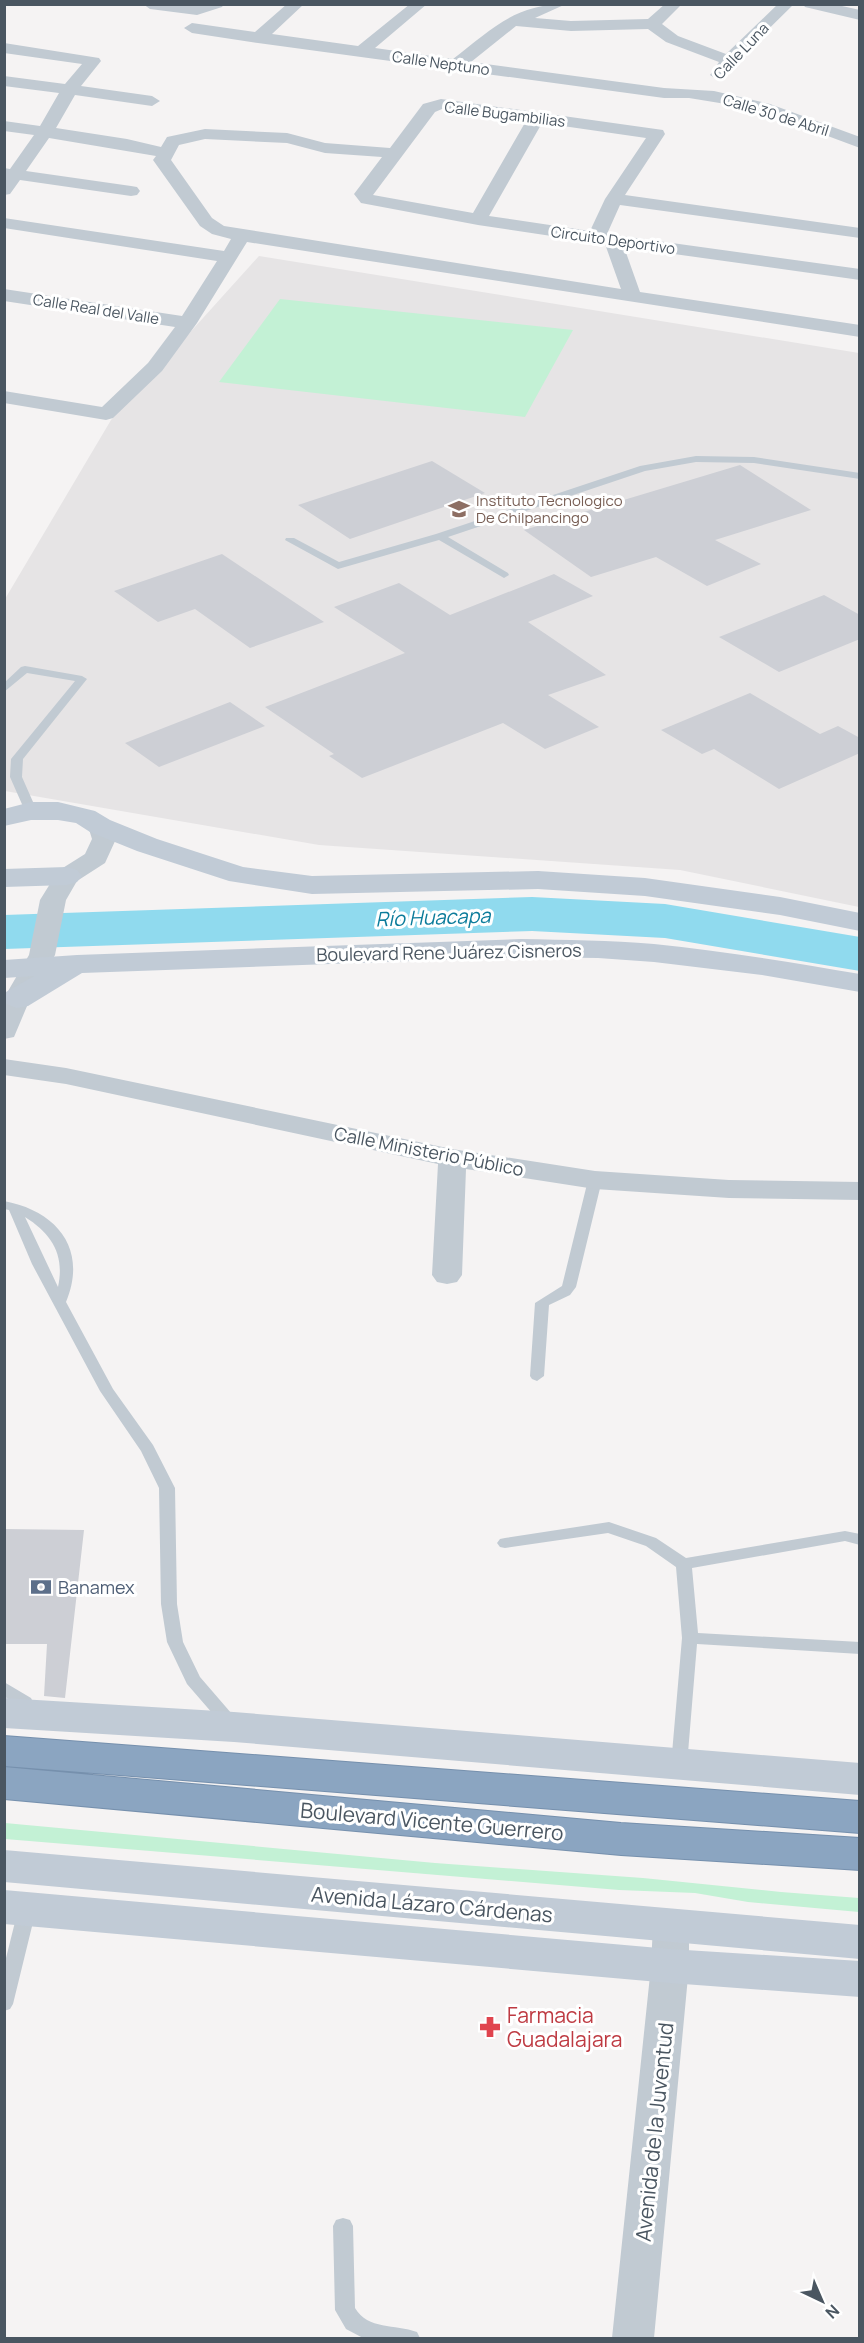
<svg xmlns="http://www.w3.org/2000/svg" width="864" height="2343" viewBox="0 0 864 2343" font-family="Manrope,sans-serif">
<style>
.education{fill:#e6e4e5}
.green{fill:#c3f1d5}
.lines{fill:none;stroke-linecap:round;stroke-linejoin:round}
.river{fill:#90daee;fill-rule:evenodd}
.building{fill:#cdcfd5}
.highway-casing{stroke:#7690ad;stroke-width:2}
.lane{fill:#c1cad2;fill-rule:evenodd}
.street{fill:#c1cad2;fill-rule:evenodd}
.secondary{fill:#c1cbd6;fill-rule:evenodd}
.highway{fill:#8ba5c1;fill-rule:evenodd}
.labels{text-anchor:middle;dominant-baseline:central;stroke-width:6;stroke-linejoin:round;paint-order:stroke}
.far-street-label{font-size:15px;fill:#4a5661;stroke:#fff}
.far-education-label{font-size:15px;fill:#785e54;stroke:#fff;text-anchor:start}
.street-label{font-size:18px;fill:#4a5661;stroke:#fff}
.service-label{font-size:18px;fill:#4e5e75;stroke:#fff;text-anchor:start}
.water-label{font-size:20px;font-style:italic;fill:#0c7c9b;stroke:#fff}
.near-street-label{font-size:21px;fill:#4a5661;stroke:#fff}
.near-health-label{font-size:21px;fill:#be3a42;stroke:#fff;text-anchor:start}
</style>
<rect width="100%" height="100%" fill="#f5f3f3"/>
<path class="education" d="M 259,256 L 859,353 L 859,907 L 680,870 L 319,845 L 5,791 L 5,599 L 111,420 Z"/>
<path class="green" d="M 280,299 L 573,330 L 525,417 L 219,382 Z
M 5,1823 L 435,1863 L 643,1878 L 781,1892 L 859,1898 L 859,1912 L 748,1902 L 695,1893 L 619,1890 L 5,1839 Z"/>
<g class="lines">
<path class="river" d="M 532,897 L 665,904 L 860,937 L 860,971 L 665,938 L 532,931 L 4,949 L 4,915 Z"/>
</g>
<path class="building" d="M 432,461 L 485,493 L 350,539 L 298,505 Z
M 740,465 L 811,510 L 715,540 L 761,564 L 707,586 L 656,557 L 591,577 L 524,530 Z
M 222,554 L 324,622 L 250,648 L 195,609 L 158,622 L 114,591 Z
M 554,574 L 593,596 L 528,622 L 606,675 L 548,695 L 599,727 L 545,749 L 503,723 L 362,778 L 329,756 L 334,754 L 265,707 L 405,653 L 334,607 L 399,583 L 450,615 Z
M 824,595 L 860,615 L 860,639 L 779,672 L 719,637 Z
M 750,693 L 820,734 L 838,726 L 860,738 L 860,753 L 779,789 L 714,749 L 702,754 L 661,730 Z
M 230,702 L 265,726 L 159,767 L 125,743 Z
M 4,1529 L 84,1530 L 65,1698 L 44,1696 L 47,1644 L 4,1644 Z"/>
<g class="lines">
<defs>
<path id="highway" d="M 4,1736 L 860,1801 L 860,1833 L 4,1766 Z
M 4,1767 L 621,1823 L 860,1838 L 860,1870 L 621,1855 L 4,1799 Z"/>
</defs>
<use href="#highway" class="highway-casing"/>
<path class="lane" d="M 696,456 L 754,457 L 860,473 L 860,479 L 754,463 L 696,462 L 645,471 L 448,537 L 508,573 L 509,575 L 504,578 L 439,540 L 338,569 L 285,540 L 286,538 L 294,538 L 339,562 L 436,534 L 640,466 Z
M 25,666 L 82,676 L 87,679 L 23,759 L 22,777 L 37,811 L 31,814 L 25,811 L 10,777 L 11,759 L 75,681 L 27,673 L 4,692 L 4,683 L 21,667 Z
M 595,1176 L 602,1180 L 576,1287 L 570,1295 L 549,1305 L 544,1376 L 537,1381 L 532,1379 L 530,1376 L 535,1303 L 562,1286 L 588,1180 Z
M 4,1201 C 57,1211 88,1249 66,1302 L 113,1389 L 153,1445 L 175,1488 L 177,1604 L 183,1642 L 200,1677 L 238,1721 L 240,1725 L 238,1729 L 232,1731 L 226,1729 L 187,1684 L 167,1642 L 161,1604 L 159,1488 L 141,1451 L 100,1391 L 32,1264 L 9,1210 L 4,1209 ZM 25,1217 C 52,1234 65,1255 58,1287 Z
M 609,1522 L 656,1538 L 686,1558 L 845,1531 L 860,1534 L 860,1545 L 845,1541 L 692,1568 L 698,1633 L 860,1642 L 860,1654 L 697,1644 L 687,1765 L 685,1769 L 679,1771 L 673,1769 L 671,1765 L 682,1638 L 676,1567 L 646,1546 L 608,1533 L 505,1548 L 500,1547 L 497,1543 L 500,1539 L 505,1538 Z
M 4,1682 L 31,1698 L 33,1702 L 31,1706 C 20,1710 13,1702 4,1696 Z
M 27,1903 L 33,1905 L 36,1910 L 13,2004 L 10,2009 L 4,2011 L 4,1966 L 18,1910 L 21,1905 Z
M 343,2218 L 350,2220 L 353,2226 L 355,2308 C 368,2330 395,2324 417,2332 L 420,2338 L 363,2338 L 346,2329 L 335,2310 L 333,2226 L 336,2220 Z"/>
<path class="street" d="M 143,4 L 224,4 L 222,7 L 197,15 L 150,9 Z
M 287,4 L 304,4 L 272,34 L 358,46 L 410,4 L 427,4 L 375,48 L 453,59 C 492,29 515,4 566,4 L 535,18 L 571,21 L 648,19 L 665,4 L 682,4 L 662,24 L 678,36 L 726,54 L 778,4 L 794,4 L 734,63 L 724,78 L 718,80 L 710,75 L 719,62 L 666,42 L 648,29 L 571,31 L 516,26 L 471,62 L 664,88 L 714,91 L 770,104 L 860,137 L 860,148 L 782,119 L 738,106 L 689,98 L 664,98 L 258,43 L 192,33 L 184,28 L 192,23 L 255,32 Z
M 803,4 L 833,4 L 860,10 L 860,20 L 805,7 Z
M 4,43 L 99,58 L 101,61 L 81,86 L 152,96 L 160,101 L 152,106 L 75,95 L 56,128 L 127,139 L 161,147 L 167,137 L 205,129 L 287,133 L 325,143 L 390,148 L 423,104 L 441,99 L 663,130 L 665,134 L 625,195 L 860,228 L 860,238 L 620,205 L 607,234 L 860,269 L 860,280 L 624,247 L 640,292 L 860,325 L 860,337 L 247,242 L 197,323 L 162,371 L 113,418 L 106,420 L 4,403 L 4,391 L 102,407 L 148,363 L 175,327 L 4,301 L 4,289 L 182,316 L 217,261 L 4,228 L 4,218 L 224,251 L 231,239 L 212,234 L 200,226 L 153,160 L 156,156 L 49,138 L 26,171 L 131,186 L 137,187 L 140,191 L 137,195 L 131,196 L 20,180 L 10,194 L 4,195 L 4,168 L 10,169 L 34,135 L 4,131 L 4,121 L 40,126 L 59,93 L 4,86 L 4,76 L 65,84 L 82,64 L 4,53 ZM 442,109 L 526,121 L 473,213 L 373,195 L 435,112 ZM 542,123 L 646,138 L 605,199 L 590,231 L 489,216 ZM 205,139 L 287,143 L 325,153 L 382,157 L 354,194 L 361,203 L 478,225 L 605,244 L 621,289 L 224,226 L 212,218 L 171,160 L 179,145 Z
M 100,819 L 109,821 L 116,839 L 105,863 L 77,881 L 66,900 L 55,955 L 30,999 L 14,1037 L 4,1039 L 4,998 L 29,955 L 40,900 L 58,871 L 85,854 L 92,839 L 88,826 L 91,821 Z
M 4,1059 L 66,1068 L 452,1149 L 595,1171 L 729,1180 L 860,1182 L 860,1200 L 729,1198 L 595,1189 L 466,1169 L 462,1275 L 457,1282 L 447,1284 L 437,1282 L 432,1275 L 438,1164 L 66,1084 L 4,1075 Z
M 671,1910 L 684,1915 L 689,1925 L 689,1966 L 654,2338 L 612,2338 L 651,1966 L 653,1925 L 658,1915 Z"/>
<path class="secondary" d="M 31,802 L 58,802 L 95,811 L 110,820 L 157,839 L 243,867 L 312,876 L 538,871 L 645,878 L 780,897 L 860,913 L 860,931 L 780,915 L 645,896 L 538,889 L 312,894 L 229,881 L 137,851 L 90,832 L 76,823 L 58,820 L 31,820 L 4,826 L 4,809 Z
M 67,867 L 77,870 L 82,876 L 77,882 L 67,885 L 4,887 L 4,869 Z
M 521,939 C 566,940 610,940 654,944 C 723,951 791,962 860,974 L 860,992 L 762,975 L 654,962 L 598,958 L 521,957 L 82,973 L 28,1006 L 17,1008 L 4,1003 L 6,992 L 34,976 L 4,978 L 4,960 L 77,955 Z
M 4,1698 L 234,1712 L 860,1763 L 860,1795 L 234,1742 L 4,1728 Z
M 4,1850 L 860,1925 L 860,1959 L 4,1882 Z
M 4,1890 L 670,1949 L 860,1961 L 860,1997 L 670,1983 L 4,1924 Z"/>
<use href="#highway" class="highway"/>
</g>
<defs>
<symbol id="university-bare" viewBox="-9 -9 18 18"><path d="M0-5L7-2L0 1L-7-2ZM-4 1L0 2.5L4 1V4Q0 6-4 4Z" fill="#8d6e63" stroke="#fff" stroke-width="2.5" paint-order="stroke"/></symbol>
<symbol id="bank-bare" viewBox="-9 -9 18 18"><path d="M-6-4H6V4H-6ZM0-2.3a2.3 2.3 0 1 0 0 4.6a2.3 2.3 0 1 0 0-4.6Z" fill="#5c6f8a" stroke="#fff" stroke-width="2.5" paint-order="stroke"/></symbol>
<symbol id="pharmacy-bare" viewBox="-9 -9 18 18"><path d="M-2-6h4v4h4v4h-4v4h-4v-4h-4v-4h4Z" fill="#e0444e" stroke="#fff" stroke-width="2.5" paint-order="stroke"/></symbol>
</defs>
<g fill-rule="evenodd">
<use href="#university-bare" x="444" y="494" width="30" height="30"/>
<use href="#bank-bare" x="26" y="1572" width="30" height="30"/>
<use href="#pharmacy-bare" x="475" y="2012" width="30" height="30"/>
</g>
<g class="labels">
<g class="far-street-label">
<text transform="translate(741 51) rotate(-46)">Calle Luna</text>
<text transform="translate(441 63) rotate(8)">Calle Neptuno</text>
<text transform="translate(505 114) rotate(7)">Calle Bugambilias</text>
<text transform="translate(776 115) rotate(17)">Calle 30 de Abril</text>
<text transform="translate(613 240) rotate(8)">Circuito Deportivo</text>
<text transform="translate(96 309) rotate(9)">Calle Real del Valle</text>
</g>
<g class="far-education-label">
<text x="476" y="500">Instituto Tecnologico<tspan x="476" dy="17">De Chilpancingo</tspan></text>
</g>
<g class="street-label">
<text transform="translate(449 952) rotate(-1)">Boulevard Rene Juárez Cisneros</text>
<text transform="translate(429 1151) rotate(11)">Calle Ministerio Público</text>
</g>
<g class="service-label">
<text x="58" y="1587">Banamex</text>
</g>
<g class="water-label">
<text transform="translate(433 917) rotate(-2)">Río Huacapa</text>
</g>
<g class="near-street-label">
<text transform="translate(432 1821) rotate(5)">Boulevard Vicente Guerrero</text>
<text transform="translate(432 1904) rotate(5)">Avenida Lázaro Cárdenas</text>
<text transform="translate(654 2132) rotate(-84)">Avenida de la Juventud</text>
</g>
<g class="near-health-label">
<text x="507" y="2015">Farmacia<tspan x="507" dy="24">Guadalajara</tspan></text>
</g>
</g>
<rect width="864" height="2343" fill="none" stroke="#4a5661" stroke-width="12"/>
<g transform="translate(822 2301) rotate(136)" stroke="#ffffff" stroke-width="4.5" paint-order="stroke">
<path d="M0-4.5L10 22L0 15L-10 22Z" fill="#4a5661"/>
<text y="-9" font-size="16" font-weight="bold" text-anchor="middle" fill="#4a5661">N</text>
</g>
</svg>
